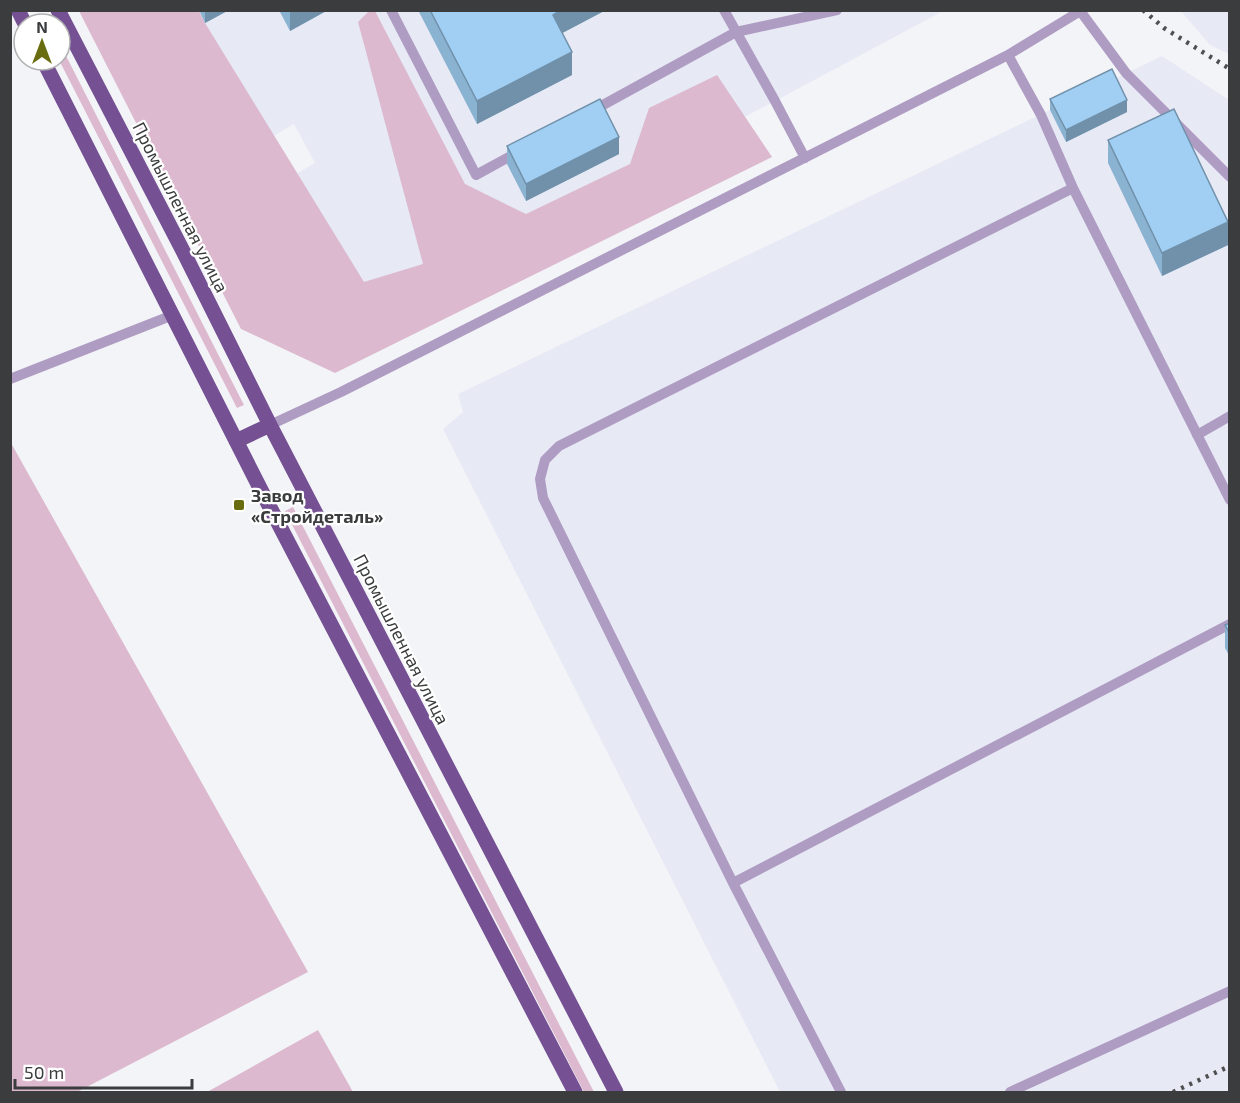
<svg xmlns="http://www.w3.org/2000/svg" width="1240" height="1103" viewBox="0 0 1240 1103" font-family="'Exo 2',sans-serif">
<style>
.built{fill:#e7e9f5}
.green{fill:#dcb9cf}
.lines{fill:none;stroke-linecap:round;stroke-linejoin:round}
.service{stroke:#af9cc2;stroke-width:10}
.primary{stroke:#755194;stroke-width:15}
.rail{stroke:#4e4f50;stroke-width:4.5;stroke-dasharray:3 6;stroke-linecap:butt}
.wall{fill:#8ab2d1}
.shaded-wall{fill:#7191aa}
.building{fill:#a1cff3;stroke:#7191aa;stroke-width:1.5}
.poi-dot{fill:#696d0f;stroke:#fff;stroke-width:2}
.labels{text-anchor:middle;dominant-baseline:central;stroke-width:4.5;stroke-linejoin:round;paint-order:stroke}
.street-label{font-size:18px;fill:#3b3c3d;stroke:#fff}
.poi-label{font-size:18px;font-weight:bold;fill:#3b3c3d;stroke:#fff;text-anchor:start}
</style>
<rect width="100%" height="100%" fill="#f3f4f8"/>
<path class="built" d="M 199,11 L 943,11 L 775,101 L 359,318 L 284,181 L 315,163 L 294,124 L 263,142 Z
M 1181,11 L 1229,11 L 1229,54 L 1210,45 Z
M 1162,56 L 1229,100 L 1229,1092 L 780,1092 L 443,429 L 463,412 L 458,394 L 1050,110 Z"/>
<path class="green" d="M 79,11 L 199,11 L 205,23 L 364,282 L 423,264 L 358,22 L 369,11 L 375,11 L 465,184 L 526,214 L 630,164 L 649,108 L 717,75 L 772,157 L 335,373 L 241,329 Z
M 60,44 L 244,405 L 237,408 L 59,60 Z
M 11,443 L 308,972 L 77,1092 L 13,1092 L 11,1089 Z
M 293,507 L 594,1092 L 584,1092 L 285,511 Z
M 318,1030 L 353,1092 L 207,1092 Z"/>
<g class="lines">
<path class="service" d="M 391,10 L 476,175 L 518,152
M 724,10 L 775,101 L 805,158
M 1081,12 L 1126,73 L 1230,177
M 1008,55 L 1041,115 L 1073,188 L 1230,500
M 592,111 L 736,32 L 837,10
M 10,379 L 173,315
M 270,425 L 341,392 L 1008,55 L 1082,10
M 1197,435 L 1230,416
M 733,883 L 1230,624
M 841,1092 L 733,883 L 543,498 L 540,479 L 545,460 L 559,446 L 1073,188
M 1010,1092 L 1230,991"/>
<path class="primary" d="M 18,10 L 25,24
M 58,10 L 184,253 L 270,425 L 616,1092
M 43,60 L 263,494 L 575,1092
M 236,441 L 270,425"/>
<path class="rail" d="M 1143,10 L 1164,28 L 1230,69
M 1173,1092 L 1230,1066"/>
</g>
<path class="wall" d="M 199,10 L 229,10 L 205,23 Z
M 279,10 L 328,10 L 290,31 Z
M 418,10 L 606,10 L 562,33 L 572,75 L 477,124 Z
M 1050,99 L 1127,112 L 1066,142 L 1050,110 Z
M 1108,140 L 1228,245 L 1162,276 L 1108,163 Z
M 507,146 L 619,154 L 526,201 L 507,164 Z
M 1230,623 L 1230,657 L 1225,648 L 1225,625 Z"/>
<path class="shaded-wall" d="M 205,10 L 229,10 L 205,23 Z
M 290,10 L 328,10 L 290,31 Z
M 561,10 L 606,10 L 553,38 L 553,15 Z
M 572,52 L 572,75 L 477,124 L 477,101 Z
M 1127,100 L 1127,112 L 1066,142 L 1066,130 Z
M 619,137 L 619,154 L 526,201 L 526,184 Z
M 1228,222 L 1228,245 L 1162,276 L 1162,253 Z"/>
<path class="building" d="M 430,10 L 561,10 L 553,15 L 572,52 L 477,101 Z
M 1112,69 L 1127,100 L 1066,130 L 1050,99 Z
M 600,99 L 619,137 L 526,184 L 507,146 Z
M 1174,109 L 1228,222 L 1162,253 L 1108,140 Z
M 1230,623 L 1230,634 L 1225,625 Z"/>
<rect class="poi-dot" x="233" y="499" width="12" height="12" rx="3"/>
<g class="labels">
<g class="street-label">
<text transform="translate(181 207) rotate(63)">Промышленная улица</text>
<text transform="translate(402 639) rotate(63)">Промышленная улица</text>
</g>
<g class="poi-label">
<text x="251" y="495">Завод<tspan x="251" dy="21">«Стройдеталь»</tspan></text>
</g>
</g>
<rect width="1240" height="1103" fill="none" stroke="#3b3c3d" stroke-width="24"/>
<g transform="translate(42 42)"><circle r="28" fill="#ffffff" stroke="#b1b1b1" stroke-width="1.5"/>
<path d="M0-4.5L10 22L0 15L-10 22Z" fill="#696d0f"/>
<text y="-9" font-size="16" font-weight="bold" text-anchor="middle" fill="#3b3c3d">N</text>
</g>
<path d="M15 1079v9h177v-9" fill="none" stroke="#3b3c3d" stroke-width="3"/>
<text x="24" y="1079" font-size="18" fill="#3b3c3d" stroke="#ffffff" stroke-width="4.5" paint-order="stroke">50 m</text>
</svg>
